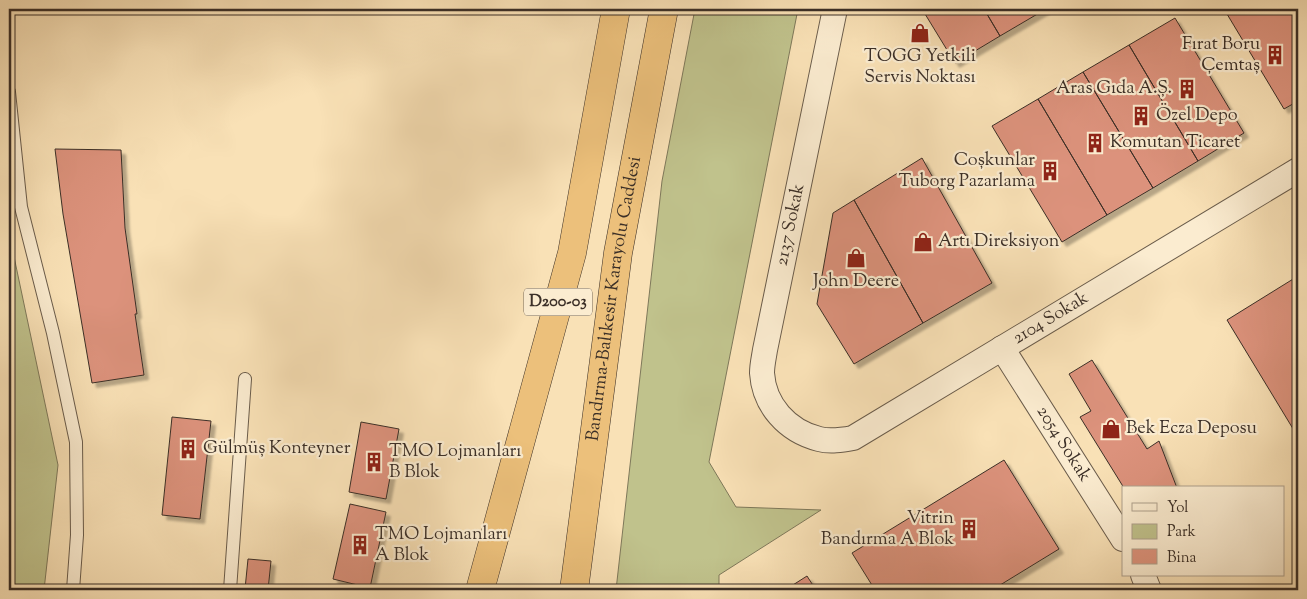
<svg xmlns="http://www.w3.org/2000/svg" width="1307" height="599" viewBox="0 0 1307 599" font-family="'Sorts Mill Goudy',serif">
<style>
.green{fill:#c0c28c;stroke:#7e785a}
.building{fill:#dc927b;stroke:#3b2f27;filter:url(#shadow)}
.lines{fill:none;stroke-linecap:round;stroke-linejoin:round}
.lane-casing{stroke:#6a5c4b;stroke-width:14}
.street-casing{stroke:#6a5c4b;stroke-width:26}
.highway-casing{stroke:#3b2f27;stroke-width:29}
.lane{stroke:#fbecd0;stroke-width:12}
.street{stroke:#fbecd0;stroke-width:24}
.highway{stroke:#ecc07b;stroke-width:28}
.labels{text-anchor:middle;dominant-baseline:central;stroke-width:4.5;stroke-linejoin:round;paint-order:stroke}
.shield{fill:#fbecd0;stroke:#75685a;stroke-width:1}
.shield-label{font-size:16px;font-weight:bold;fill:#3b2f27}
.poi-label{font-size:18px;fill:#3b2f27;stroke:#fbecd0;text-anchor:start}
.street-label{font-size:18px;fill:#3b2f27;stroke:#fbecd0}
</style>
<defs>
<filter id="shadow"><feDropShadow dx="4.5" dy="4.5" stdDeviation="1" flood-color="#0004"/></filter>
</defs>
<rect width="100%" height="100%" fill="#f9e1b6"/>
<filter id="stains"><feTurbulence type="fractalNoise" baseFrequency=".004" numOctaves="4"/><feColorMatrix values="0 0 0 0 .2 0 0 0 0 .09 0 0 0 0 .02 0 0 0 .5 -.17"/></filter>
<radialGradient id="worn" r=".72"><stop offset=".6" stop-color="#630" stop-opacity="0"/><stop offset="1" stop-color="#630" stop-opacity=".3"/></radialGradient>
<path class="green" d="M 695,9 L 798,9 L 709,462 L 736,507 L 821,510 L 719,575 L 719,590 L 616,590 L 662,181 Z
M 9,233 L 58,465 L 44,590 L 9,590 Z"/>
<path class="building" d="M 922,9 L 984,9 L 1000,36 L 955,63 Z
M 984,9 L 1046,9 L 1000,36 Z
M 1224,9 L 1298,9 L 1298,101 L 1284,109 Z
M 1175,18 L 1244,133 L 1198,161 L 1129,45 Z
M 1129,45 L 1198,161 L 1153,188 L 1083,72 Z
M 1083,72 L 1153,188 L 1107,215 L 1038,99 Z
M 1038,99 L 1107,215 L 1062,242 L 992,126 Z
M 55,149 L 121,150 L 125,228 L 137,314 L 135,314 L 144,375 L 92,383 L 63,214 Z
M 922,158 L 992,283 L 923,323 L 854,200 Z
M 854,200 L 923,323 L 854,364 L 817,304 L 833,213 Z
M 1298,276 L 1298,437 L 1227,320 Z
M 1092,360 L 1147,449 L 1159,441 L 1177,488 L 1124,488 L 1080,417 L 1091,411 L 1069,374 Z
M 172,417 L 211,421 L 200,519 L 162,515 Z
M 361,422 L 399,429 L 386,499 L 349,492 Z
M 1004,460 L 1059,549 L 992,590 L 875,590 L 852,553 Z
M 350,504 L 386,512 L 370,588 L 333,579 Z
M 248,559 L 271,561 L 268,590 L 245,589 Z
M 807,576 L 816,590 L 785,590 Z"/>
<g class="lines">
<defs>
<path id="lane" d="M 9,92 L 21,207 L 53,333 L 76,442 L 77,535 L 73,590
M 230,590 L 245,379"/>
<g id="street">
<path id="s1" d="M 835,9 L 765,350 C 764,357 762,365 762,373 C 764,405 787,431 819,439 C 830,442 842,440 853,438 L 1298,170"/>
<path id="s2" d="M 1002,348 L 1123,539"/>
<path d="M 1143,575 L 1149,590"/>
</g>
<g id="highway">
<path d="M 480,590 L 572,253 L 616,9"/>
<path id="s3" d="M 574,590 L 618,253 L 664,9"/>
</g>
</defs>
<use href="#lane" class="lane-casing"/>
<use href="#street" class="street-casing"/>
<use href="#highway" class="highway-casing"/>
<use href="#lane" class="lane"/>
<use href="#street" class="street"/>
<use href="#highway" class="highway"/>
</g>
<defs>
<symbol id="shop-bare" viewBox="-9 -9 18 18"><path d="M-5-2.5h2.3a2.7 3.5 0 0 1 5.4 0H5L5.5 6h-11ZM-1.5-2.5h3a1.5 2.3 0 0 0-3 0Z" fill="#8f2418" stroke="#fbecd0" stroke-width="2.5" paint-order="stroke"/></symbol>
<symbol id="building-bare" viewBox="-9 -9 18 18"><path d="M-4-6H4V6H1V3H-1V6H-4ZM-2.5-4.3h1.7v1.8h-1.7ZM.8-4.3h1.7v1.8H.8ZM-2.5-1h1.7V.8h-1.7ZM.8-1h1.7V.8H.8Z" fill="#8f2418" stroke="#fbecd0" stroke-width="2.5" paint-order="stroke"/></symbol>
</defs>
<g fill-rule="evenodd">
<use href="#shop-bare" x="906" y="19" width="28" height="28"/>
<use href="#building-bare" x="1261" y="41" width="28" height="28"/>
<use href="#building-bare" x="1173" y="75" width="28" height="28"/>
<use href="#building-bare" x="1127" y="102" width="28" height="28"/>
<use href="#building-bare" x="1081" y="129" width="28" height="28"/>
<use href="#building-bare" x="1036" y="157" width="28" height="28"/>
<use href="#shop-bare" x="909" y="228" width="28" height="28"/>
<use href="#shop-bare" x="842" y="244" width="28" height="28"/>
<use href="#shop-bare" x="1097" y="415" width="28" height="28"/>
<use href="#building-bare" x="174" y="435" width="28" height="28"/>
<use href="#building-bare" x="360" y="448" width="28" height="28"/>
<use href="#building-bare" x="955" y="515" width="28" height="28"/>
<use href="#building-bare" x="346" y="531" width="28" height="28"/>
</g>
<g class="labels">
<rect class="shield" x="524" y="288.5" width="68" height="27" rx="4"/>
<g class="shield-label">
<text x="558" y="302">D200-03</text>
</g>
<g class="poi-label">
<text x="1260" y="45" text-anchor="end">Fırat Boru<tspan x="1260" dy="21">Çemtaş</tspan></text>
<text x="920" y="57" text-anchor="middle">TOGG Yetkili<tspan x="920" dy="21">Servis Noktası</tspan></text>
<text x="1172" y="89" text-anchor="end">Aras Gıda A.Ş.</text>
<text x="1156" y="116">Özel Depo</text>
<text x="1110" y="143">Komutan Ticaret</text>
<text x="1035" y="161" text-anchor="end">Coşkunlar<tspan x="1035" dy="21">Tuborg Pazarlama</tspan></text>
<text x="938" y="242">Artı Direksiyon</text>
<text x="856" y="282" text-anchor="middle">John Deere</text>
<text x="1126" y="429">Bek Ecza Deposu</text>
<text x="203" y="449">Gülmüş Konteyner</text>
<text x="389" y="452">TMO Lojmanları<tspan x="389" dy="21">B Blok</tspan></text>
<text x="954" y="519" text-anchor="end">Vitrin<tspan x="954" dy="21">Bandırma A Blok</tspan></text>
<text x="375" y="535">TMO Lojmanları<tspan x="375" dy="21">A Blok</tspan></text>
</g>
<g class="street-label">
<text transform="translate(791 225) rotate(-78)">2137 Sokak</text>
<text stroke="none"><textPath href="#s3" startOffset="294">Bandırma-Balıkesir Karayolu Caddesi</textPath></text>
<text stroke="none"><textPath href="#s1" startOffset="730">2104 Sokak</textPath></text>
<text stroke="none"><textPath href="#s2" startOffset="114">2054 Sokak</textPath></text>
</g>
</g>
<rect width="1307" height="599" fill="none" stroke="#f9e1b6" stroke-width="30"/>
<rect x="10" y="10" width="1287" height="579" fill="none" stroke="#3b2f27" stroke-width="2.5"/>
<rect x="15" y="15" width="1277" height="569" fill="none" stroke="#3b2f27"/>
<rect x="1122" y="486" width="162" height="90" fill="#fbecd0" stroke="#aea08c"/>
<rect x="1132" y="503" width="25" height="8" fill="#fbecd0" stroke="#aea08c"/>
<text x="1167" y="512" font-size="15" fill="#3b2f27">Yol</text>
<rect x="1132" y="524" width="25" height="15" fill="#c0c28c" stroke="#aea08c"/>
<text x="1167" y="536" font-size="15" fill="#3b2f27">Park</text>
<rect x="1132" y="549" width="25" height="15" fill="#dc927b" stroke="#aea08c"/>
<text x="1167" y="562" font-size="15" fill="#3b2f27">Bina</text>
<rect width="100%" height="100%" filter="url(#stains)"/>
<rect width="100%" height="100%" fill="url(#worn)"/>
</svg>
